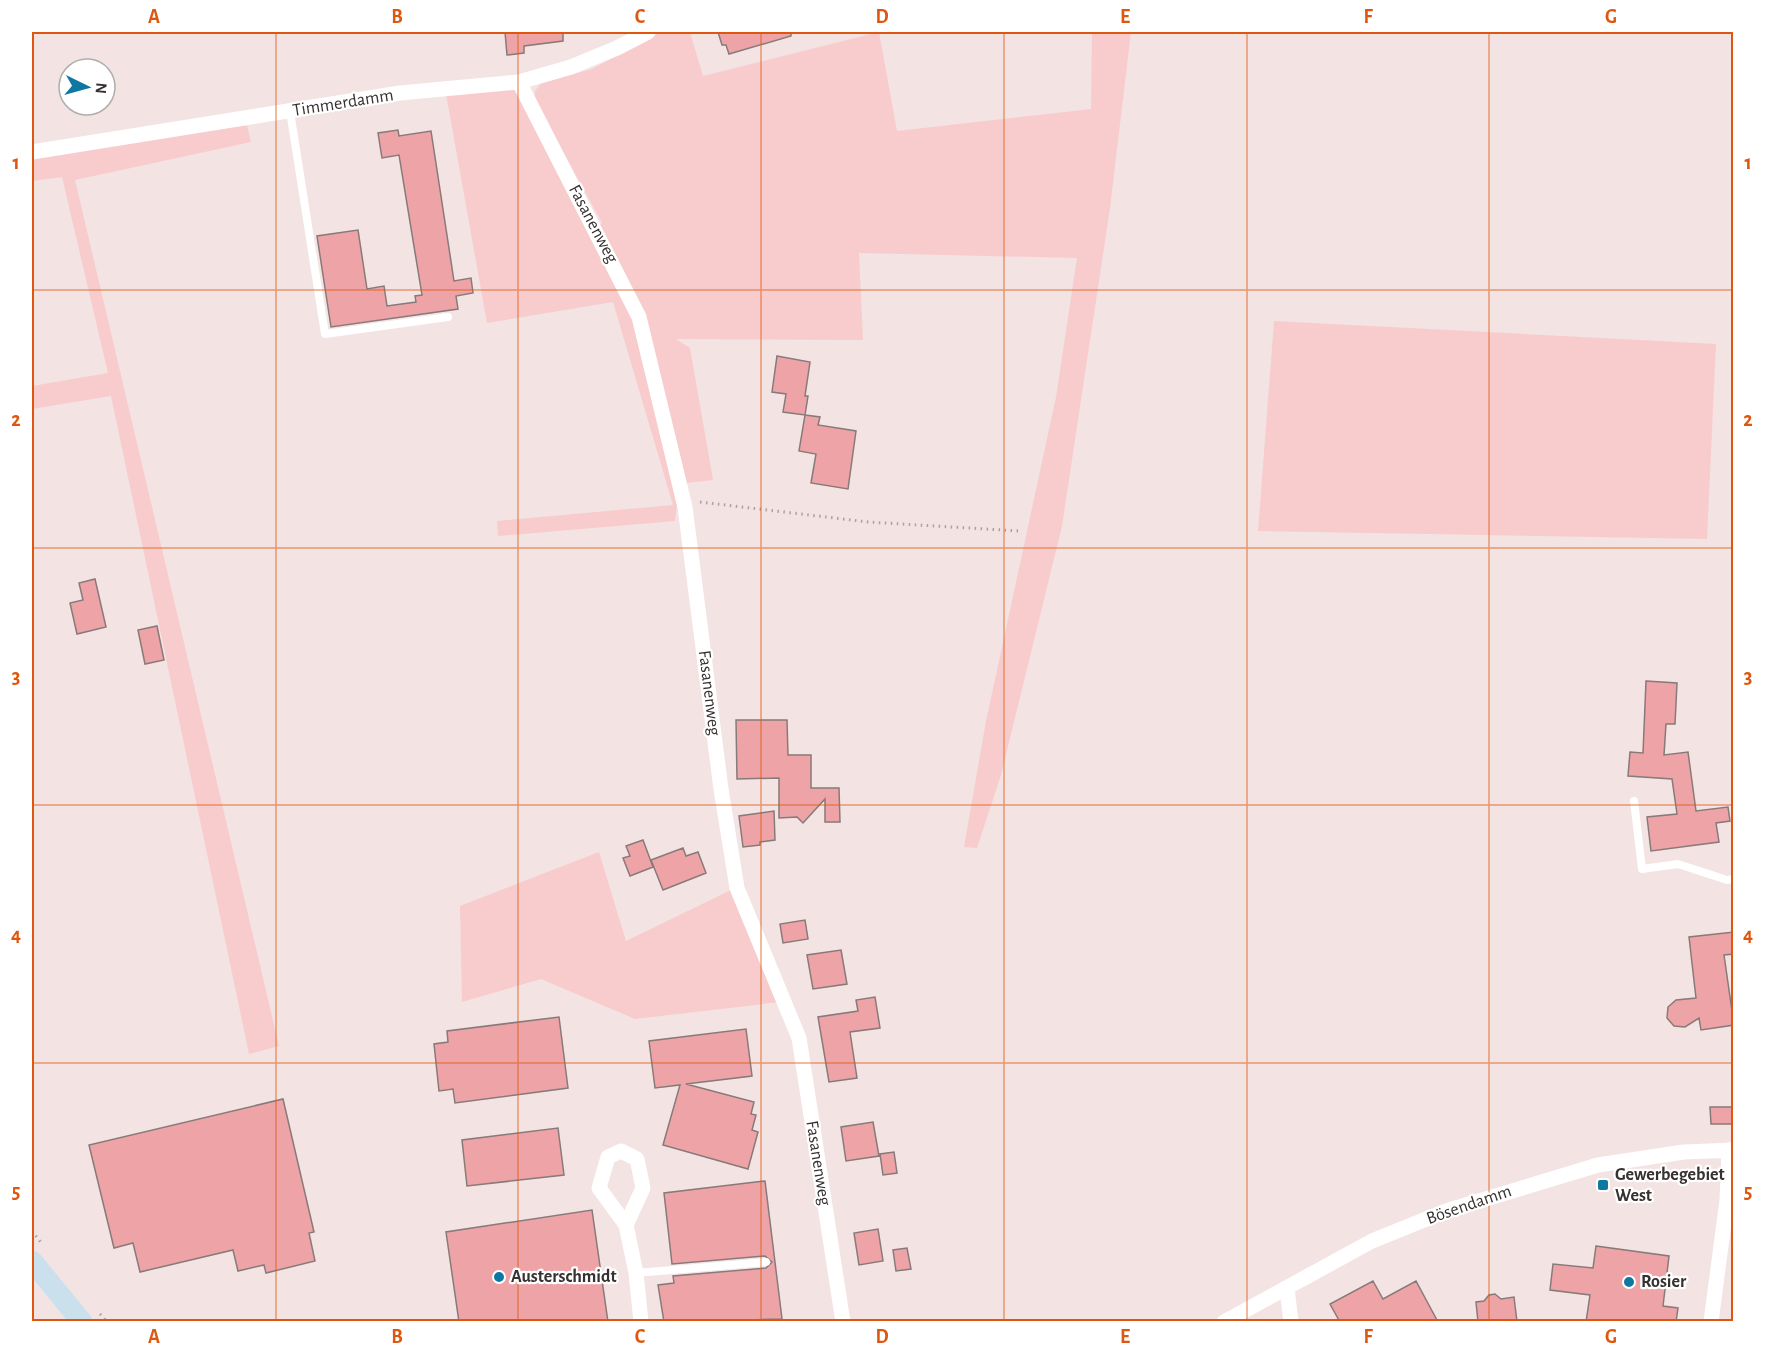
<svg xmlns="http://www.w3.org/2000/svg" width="1765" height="1353" viewBox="0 0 1765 1353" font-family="'Alegreya Sans',sans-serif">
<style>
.green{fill:#f8cccd}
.building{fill:#eea4a7;stroke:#887a7a;stroke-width:1.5}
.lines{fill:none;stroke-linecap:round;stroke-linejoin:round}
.path{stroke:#aca0a0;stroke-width:3;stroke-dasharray:1.5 4.5;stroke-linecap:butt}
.lane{stroke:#fff;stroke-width:8}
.street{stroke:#fff;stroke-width:15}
.secondary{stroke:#cae1ed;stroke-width:21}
.grid{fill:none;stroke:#df570e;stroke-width:1.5;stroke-opacity:0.55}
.poi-dot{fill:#0e78a3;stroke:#fff;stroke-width:2}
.labels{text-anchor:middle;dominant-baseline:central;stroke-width:4.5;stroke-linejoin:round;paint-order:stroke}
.street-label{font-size:18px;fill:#373131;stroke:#fff}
.poi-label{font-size:18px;font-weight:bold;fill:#373131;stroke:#fff;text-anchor:start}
.neatline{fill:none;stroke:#df570e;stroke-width:2}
.grid-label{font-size:20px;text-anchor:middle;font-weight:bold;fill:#df570e}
</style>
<rect width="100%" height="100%" fill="#f3e3e3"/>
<path class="green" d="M 661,32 L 690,32 L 703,76 L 879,32 L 897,131 L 1091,109 L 1092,32 L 1131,32 L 1110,208 L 1062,526 L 1001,775 L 977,848 L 964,847 L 986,721 L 1056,397 L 1077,258 L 859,253 L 863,340 L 676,339 L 690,348 L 713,480 L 685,483 L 644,314 L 599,225 L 602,223 L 535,100 L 535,91 L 541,83 L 592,69 Z
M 515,88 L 635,319 L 677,505 L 675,521 L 498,536 L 497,521 L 673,505 L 613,302 L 487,323 L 446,94 Z
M 247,125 L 251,142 L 75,180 L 279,1046 L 249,1054 L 111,396 L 32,409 L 32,386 L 108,373 L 62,177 L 32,181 L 32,158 Z
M 1274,321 L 1716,344 L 1707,539 L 1258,531 Z
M 599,852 L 626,941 L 731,890 L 780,1002 L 635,1019 L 541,979 L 462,1002 L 460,906 Z"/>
<path class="building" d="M 505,32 L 563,32 L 563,41 L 524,46 L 524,53 L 507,55 Z
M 718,32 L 791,32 L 791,36 L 729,54 L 726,45 L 722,45 Z
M 398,130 L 399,136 L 431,131 L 454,281 L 471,278 L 473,293 L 456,296 L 458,309 L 331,327 L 317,236 L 358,230 L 367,289 L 384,286 L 387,306 L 416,302 L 415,296 L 422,295 L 399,155 L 382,158 L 378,133 Z
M 777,356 L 810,362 L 805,396 L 808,396 L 805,415 L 783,412 L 786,394 L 772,392 Z
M 805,415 L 820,417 L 818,425 L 856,431 L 848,489 L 811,483 L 816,454 L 799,451 Z
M 95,579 L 106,627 L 77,634 L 70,603 L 83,600 L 79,583 Z
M 157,626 L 164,660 L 145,664 L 138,630 Z
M 1646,681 L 1677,683 L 1675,724 L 1666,724 L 1664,755 L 1688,752 L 1696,811 L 1728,807 L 1730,821 L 1716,823 L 1719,842 L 1651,851 L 1647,817 L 1677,814 L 1672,779 L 1628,776 L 1630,752 L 1643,753 Z
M 736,720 L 787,720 L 788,755 L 811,755 L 811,788 L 839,788 L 840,822 L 825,822 L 825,799 L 803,823 L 797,817 L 779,818 L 779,778 L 737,779 Z
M 774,811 L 775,840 L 760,842 L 760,845 L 743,847 L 739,816 Z
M 643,840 L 653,867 L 630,876 L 623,858 L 630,856 L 626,846 Z
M 683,848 L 686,856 L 698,852 L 706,873 L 663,890 L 651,860 Z
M 805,920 L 808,939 L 783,943 L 780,924 Z
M 1734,932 L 1734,954 L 1724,955 L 1734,1025 L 1701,1030 L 1699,1018 L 1685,1027 L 1674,1026 L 1667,1018 L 1668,1007 L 1676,1000 L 1696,998 L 1689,937 Z
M 841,950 L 847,984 L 813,989 L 807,955 Z
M 875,997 L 880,1028 L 850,1032 L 857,1078 L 829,1082 L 818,1017 L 858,1011 L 856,1000 Z
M 559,1017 L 568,1088 L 455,1103 L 453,1089 L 439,1091 L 434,1044 L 448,1042 L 447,1031 Z
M 746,1029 L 752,1076 L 686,1084 L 754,1102 L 751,1114 L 756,1115 L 752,1130 L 758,1132 L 748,1169 L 663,1145 L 680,1085 L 655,1088 L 649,1041 Z
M 283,1099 L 314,1232 L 309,1233 L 315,1261 L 266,1273 L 264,1265 L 238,1271 L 233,1250 L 140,1272 L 133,1243 L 114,1248 L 89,1145 Z
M 1710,1107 L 1734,1107 L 1734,1124 L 1711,1124 Z
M 873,1122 L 879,1156 L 846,1161 L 841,1127 Z
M 558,1128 L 564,1175 L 467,1186 L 462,1140 Z
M 894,1152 L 897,1173 L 883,1175 L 880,1154 Z
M 765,1181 L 782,1319 L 664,1322 L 658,1285 L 674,1283 L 673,1276 L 766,1268 L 772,1262 L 765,1256 L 672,1264 L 664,1193 Z
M 592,1210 L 608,1322 L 459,1322 L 446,1232 Z
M 878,1229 L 883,1261 L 859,1265 L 854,1233 Z
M 1596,1246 L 1669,1256 L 1663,1306 L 1678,1308 L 1676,1322 L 1586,1322 L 1590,1295 L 1550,1290 L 1553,1264 L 1593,1268 Z
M 907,1248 L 911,1269 L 896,1271 L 893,1250 Z
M 1373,1281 L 1383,1299 L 1416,1281 L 1438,1322 L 1340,1322 L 1330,1304 Z
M 1495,1294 L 1501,1299 L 1514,1297 L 1517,1322 L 1478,1322 L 1476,1302 L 1484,1301 L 1489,1295 Z"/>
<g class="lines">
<path class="path" d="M 700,502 L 868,522 L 1019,531
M 32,1231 L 42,1244
M 100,1314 L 107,1322"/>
<path class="lane" d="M 290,111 L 325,334 L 448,317
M 1634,801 L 1642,869 L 1678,864 L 1727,880 L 1734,879
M 636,1273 L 766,1262"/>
<path class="street" d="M 519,82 L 639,317 L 685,507 L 721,789 L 737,888 L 799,1038 L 843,1322
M 32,152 L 400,93 L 519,82 L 571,67 L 617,48 L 648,32
M 626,1225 L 643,1188 L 637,1159 L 621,1151 L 608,1157 L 599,1188 L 626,1225 L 636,1273 L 641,1322
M 1287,1288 L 1291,1322
M 1224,1322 L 1372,1241 L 1446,1211 L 1598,1165 L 1684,1152 L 1734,1150
M 1711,1322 L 1727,1200 L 1729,1150"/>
<path class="secondary" d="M 32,1261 L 82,1322"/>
</g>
<path class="grid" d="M 276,32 L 276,1322M 518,32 L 518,1322M 761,32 L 761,1322M 1004,32 L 1004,1322M 1247,32 L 1247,1322M 1489,32 L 1489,1322M 32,290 L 1734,290M 32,548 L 1734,548M 32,805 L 1734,805M 32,1063 L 1734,1063"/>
<g class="poi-dot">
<rect x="1597" y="1179" width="12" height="12" rx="3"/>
<circle cx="499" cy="1277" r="6"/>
<circle cx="1629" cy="1282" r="6"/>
</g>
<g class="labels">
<g class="street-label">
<text transform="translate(343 103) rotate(-9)">Timmerdamm</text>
<text transform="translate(593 224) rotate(62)">Fasanenweg</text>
<text transform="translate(709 693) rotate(83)">Fasanenweg</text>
<text transform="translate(818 1163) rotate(81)">Fasanenweg</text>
<text transform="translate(1469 1205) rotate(-19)">Bösendamm</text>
</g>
<g class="poi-label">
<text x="1615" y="1175">Gewerbegebiet<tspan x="1615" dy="21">West</tspan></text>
<text x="511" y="1277">Austerschmidt</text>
<text x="1641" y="1282">Rosier</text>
</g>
</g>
<rect width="1765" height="1353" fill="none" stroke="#ffffff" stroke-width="66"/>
<g transform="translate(87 87) rotate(95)"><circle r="28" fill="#ffffff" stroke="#afadad" stroke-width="1.5"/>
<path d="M0-4.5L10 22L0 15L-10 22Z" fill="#0e78a3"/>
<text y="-9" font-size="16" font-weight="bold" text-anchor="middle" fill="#373131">N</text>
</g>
<rect x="33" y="33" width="1699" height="1287" class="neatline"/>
<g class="grid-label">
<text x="154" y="23">A</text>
<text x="397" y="23">B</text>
<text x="640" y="23">C</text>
<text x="882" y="23">D</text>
<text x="1125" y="23">E</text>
<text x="1368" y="23">F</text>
<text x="1611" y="23">G</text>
<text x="16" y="169">1</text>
<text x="1748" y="169">1</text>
<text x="16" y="426">2</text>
<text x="1748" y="426">2</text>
<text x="16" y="683">3</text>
<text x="1748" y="683">3</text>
<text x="16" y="941">4</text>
<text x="1748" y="941">4</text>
<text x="16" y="1198">5</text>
<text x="1748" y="1198">5</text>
<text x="154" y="1343">A</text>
<text x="397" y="1343">B</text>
<text x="640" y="1343">C</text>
<text x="882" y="1343">D</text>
<text x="1125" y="1343">E</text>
<text x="1368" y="1343">F</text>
<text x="1611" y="1343">G</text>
</g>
</svg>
